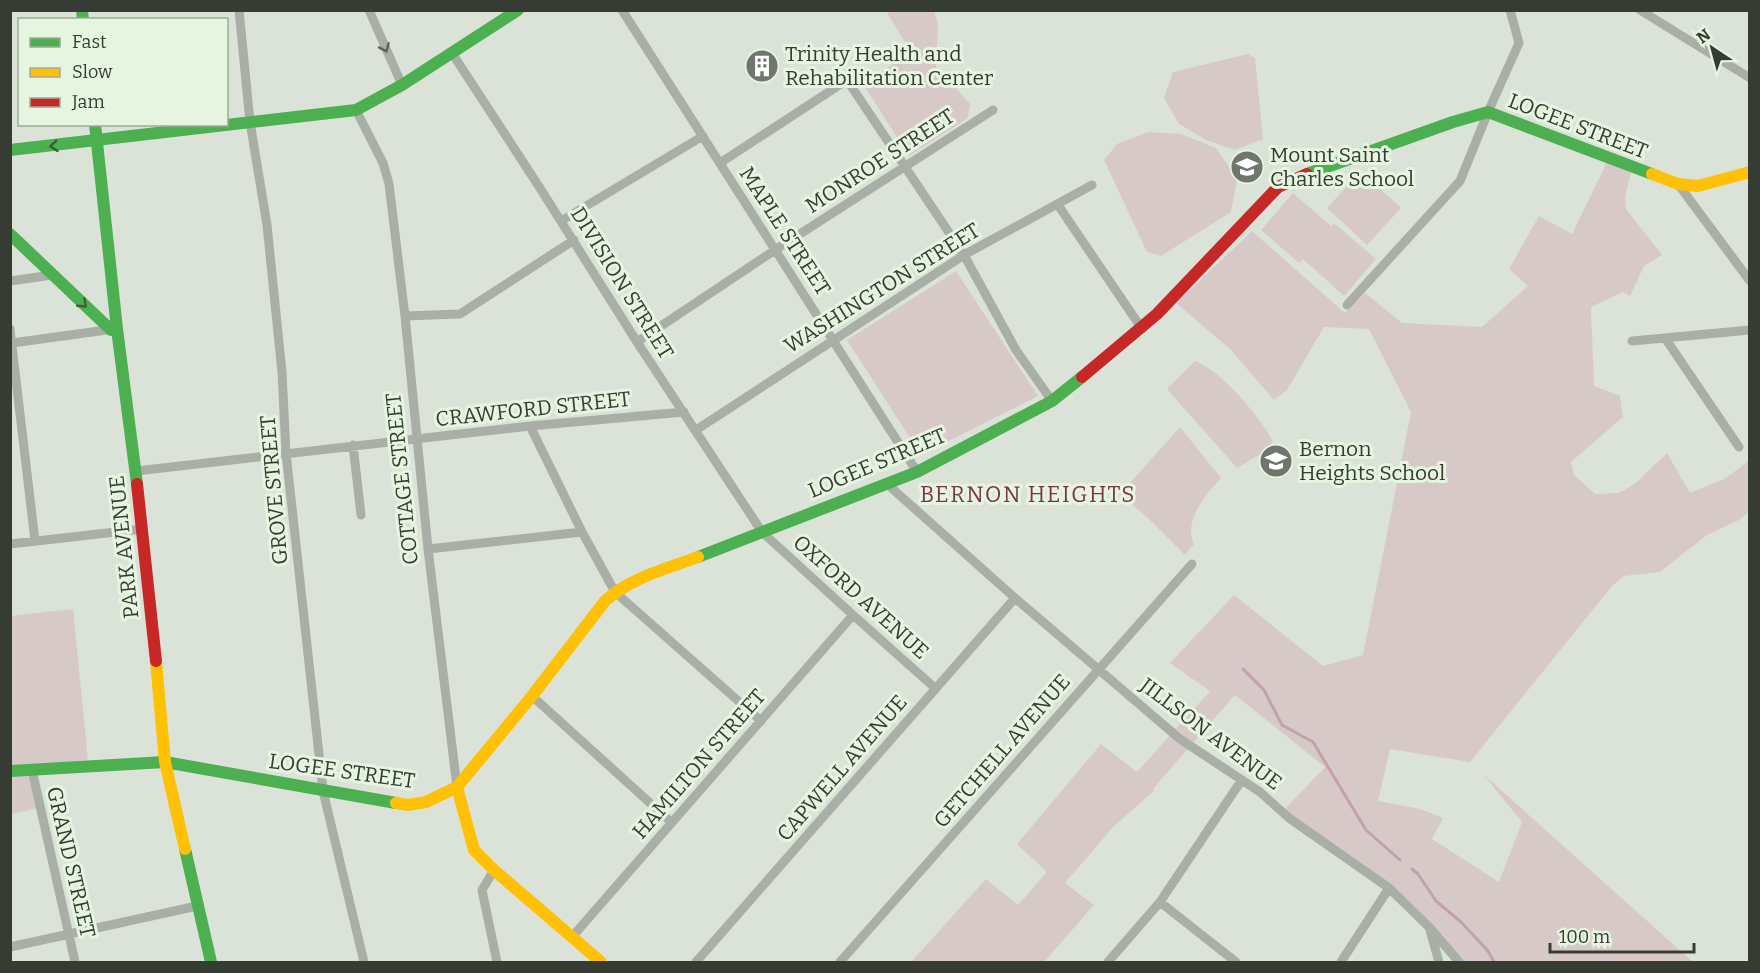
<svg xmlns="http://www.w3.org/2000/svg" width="1760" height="973" viewBox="0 0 1760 973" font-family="Bitter,serif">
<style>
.green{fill:#d8c9c9}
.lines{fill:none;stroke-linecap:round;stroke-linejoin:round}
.stream{stroke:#c3a1a8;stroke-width:3}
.street{stroke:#a9aea7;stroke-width:9}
.fast{stroke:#4caf50;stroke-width:12}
.slow{stroke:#ffc107;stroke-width:12}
.jam{stroke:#c62828;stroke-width:12}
.oneway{stroke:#5e645c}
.oneway2{stroke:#3d5e3c}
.labels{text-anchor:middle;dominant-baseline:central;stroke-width:6;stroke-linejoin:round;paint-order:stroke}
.poi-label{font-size:21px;fill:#363c34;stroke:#e6f5e0;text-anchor:start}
.street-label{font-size:21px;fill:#363c34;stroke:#e6f5e0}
.neighbourhood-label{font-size:22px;letter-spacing:1.5px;fill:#7a354d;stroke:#e6f5e0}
</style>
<rect width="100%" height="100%" fill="#dbe3d8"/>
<path class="green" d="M 886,11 L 934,11 L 938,23 L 936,66 L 970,104 L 968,118 L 909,156 L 863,84 L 911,52 Z
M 1248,54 L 1255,58 L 1263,139 L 1235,150 L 1206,140 L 1179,124 L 1164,98 L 1173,72 Z
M 1148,132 L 1181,134 L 1216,148 L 1237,179 L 1231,212 L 1161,256 L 1147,252 L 1104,160 L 1117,144 Z
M 1607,162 L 1631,172 L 1625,197 L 1626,209 L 1662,255 L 1644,266 L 1630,296 L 1623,292 L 1591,307 L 1594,386 L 1620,396 L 1623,417 L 1571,462 L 1574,475 L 1595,494 L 1619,493 L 1636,483 L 1667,453 L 1690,493 L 1724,479 L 1749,461 L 1749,512 L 1739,520 L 1707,535 L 1660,572 L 1624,576 L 1612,586 L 1470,762 L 1390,749 L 1378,801 L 1420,809 L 1443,818 L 1432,839 L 1499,882 L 1522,822 L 1483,774 L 1693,962 L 1461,962 L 1414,908 L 1283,811 L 1325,767 L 1235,695 L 1153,789 L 1155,790 L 1113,827 L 1065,883 L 1094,905 L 1044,962 L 911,962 L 986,879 L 1018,905 L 1047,872 L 1017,844 L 1101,744 L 1137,772 L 1210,691 L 1170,663 L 1234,595 L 1323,666 L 1363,655 L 1411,412 L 1369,329 L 1324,327 L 1287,390 L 1274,400 L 1230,349 L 1176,303 L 1252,231 L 1345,313 L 1365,293 L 1402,323 L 1482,327 L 1528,286 L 1509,269 L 1539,216 L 1572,234 Z
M 1361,171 L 1401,208 L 1367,245 L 1327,208 Z
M 1293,193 L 1331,226 L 1334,223 L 1376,259 L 1344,296 L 1303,259 L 1299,263 L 1261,230 Z
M 956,271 L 1038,396 L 921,455 L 847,340 Z
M 1195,361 C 1222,371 1259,416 1273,441 L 1264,452 L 1237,468 L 1167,389 Z
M 1180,427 L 1221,478 C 1206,495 1183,520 1194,544 L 1185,555 L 1150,520 L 1120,494 Z
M 73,609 L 88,760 L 34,765 L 44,807 L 11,814 L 10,616 Z"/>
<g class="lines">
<path class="stream" d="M 1243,669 L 1264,690 L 1282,725 L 1313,742 L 1366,830 L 1400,860
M 1412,869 L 1418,874 L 1436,901 L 1461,922 L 1488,951 L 1494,962"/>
<path class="street" d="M 239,10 L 250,122 L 267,225 L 282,372 L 286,453 L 323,791 L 364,962
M 369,10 L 402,85
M 622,10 L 917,472
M 1640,10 L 1750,78
M 452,53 L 538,185 L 637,342 L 762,532 L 853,615 L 935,688
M 356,110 L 383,163 L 389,184 L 405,316 L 428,549 L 457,787
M 720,163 L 847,80 L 964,255 L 1016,350 L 1052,401
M 1678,184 L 1750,281
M 1058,205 L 1142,329
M 561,221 L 703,136
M 10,281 L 52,275
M 1347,305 L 1460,181 L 1488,112 L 1519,43 L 1510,10
M 405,316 L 460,314 L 574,240
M 10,329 L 35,541
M 1665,338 L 1739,447
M 1632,341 L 1750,330
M 637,342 L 775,250 L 993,110
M 12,343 L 114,329
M 530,426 L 582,532 L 615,592 L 761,721
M 696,430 L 964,255 L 1092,185
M 353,445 L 361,515
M 136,471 L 530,426 L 684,412
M 887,484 L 1015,598 L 1180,739 L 1260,792 L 1289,818 L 1389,888 L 1430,928 L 1459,962
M 10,544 L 142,529
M 428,549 L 582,532
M 532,696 L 671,822
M 32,770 L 75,962
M 494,870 L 482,890 L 497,962
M 1160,902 L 1236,962
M 1430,930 L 1439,962
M 572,937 L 853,615
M 10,947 L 197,906
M 696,962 L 1015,598
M 840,962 L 1192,564
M 1108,962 L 1160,902 L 1241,781
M 1341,962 L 1389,888"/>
<path class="fast" d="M 82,10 L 83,20
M 95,124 L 117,329 L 137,484
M 10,150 L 356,110 L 402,85 L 518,10
M 1307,174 L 1453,122 L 1488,112 L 1652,174
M 10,234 L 111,330
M 698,557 L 917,472 L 1052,401 L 1082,377
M 10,771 L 165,762 L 396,803
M 185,849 L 211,962"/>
<path class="slow" d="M 1652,174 L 1678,184 L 1698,186 L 1750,172
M 156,661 L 165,762 L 185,849
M 457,787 L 474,850 L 494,870 L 601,962
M 396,803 L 408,805 L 426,802 L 457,787 L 532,696 L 605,601 C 630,578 666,569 698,557"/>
<path class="jam" d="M 1082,377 L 1157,314 L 1278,187 L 1307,174
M 137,484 L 156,661"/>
</g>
<defs><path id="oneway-chevron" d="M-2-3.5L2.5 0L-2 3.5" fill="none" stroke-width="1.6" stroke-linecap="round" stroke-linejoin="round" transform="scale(1.5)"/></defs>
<use class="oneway" href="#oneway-chevron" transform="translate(385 48) rotate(66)"/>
<g class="oneway2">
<use href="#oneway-chevron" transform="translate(54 146) rotate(174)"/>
<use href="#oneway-chevron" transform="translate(83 304) rotate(43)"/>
</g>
<defs>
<symbol id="building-disc" viewBox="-11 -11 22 22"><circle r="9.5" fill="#70766d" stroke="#e6f5e0"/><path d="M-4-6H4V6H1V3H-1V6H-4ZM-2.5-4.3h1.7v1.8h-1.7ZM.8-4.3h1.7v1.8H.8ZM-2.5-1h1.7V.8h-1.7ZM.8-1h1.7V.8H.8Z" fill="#fff"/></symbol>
<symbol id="school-disc" viewBox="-11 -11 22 22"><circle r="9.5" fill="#70766d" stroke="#e6f5e0"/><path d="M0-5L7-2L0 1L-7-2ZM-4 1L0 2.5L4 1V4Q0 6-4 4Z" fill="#fff"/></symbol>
</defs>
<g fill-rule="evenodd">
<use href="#building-disc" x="743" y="47" width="38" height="38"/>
<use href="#school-disc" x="1228" y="148" width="38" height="38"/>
<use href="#school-disc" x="1257" y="442" width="38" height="38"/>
</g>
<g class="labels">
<g class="poi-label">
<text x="785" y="54">Trinity Health and<tspan x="785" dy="24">Rehabilitation Center</tspan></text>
<text x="1270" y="155">Mount Saint<tspan x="1270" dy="24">Charles School</tspan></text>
<text x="1299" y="449">Bernon<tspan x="1299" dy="24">Heights School</tspan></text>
</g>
<g class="street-label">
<text transform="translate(1578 126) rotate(21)">LOGEE STREET</text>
<text transform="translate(880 161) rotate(-33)">MONROE STREET</text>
<text transform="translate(785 231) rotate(57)">MAPLE STREET</text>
<text transform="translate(622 283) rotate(58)">DIVISION STREET</text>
<text transform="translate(882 288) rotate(-32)">WASHINGTON STREET</text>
<text transform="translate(533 409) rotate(-6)">CRAWFORD STREET</text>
<text transform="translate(877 463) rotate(-23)">LOGEE STREET</text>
<text transform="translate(402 479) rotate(-96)">COTTAGE STREET</text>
<text transform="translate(274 490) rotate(-95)">GROVE STREET</text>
<text transform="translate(124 547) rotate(-96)">PARK AVENUE</text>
<text transform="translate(861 597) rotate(42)">OXFORD AVENUE</text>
<text transform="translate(1211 734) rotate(37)">JILLSON AVENUE</text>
<text transform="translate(1002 751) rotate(-49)">GETCHELL AVENUE</text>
<text transform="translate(699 764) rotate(-49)">HAMILTON STREET</text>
<text transform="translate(842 768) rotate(-49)">CAPWELL AVENUE</text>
<text transform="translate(342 771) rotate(8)">LOGEE STREET</text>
<text transform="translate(71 862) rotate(77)">GRAND STREET</text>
</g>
<g class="neighbourhood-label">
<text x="1028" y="494">BERNON HEIGHTS</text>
</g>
</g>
<rect width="1760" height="973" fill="none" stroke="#363c34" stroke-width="24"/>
<rect x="18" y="18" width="210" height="108" fill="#e6f5e0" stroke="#a0ab9b" stroke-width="1.5"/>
<rect x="30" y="38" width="30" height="9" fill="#4caf50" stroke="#a0ab9b" stroke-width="1.5"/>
<text x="72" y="48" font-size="18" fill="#363c34">Fast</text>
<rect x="30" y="68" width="30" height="9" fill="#ffc107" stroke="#a0ab9b" stroke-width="1.5"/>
<text x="72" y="78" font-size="18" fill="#363c34">Slow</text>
<rect x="30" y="98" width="30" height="9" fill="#c62828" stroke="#a0ab9b" stroke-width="1.5"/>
<text x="72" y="108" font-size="18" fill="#363c34">Jam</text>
<g transform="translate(1712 48) rotate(324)" stroke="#e6f5e0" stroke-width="4.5" paint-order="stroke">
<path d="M0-4.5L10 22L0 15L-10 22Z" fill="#363c34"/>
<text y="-9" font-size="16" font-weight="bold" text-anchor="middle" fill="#363c34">N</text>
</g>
<path d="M1550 943v9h144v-9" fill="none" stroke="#363c34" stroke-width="3"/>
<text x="1559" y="943" font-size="18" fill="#363c34" stroke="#e6f5e0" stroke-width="4.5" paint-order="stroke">100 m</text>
</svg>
